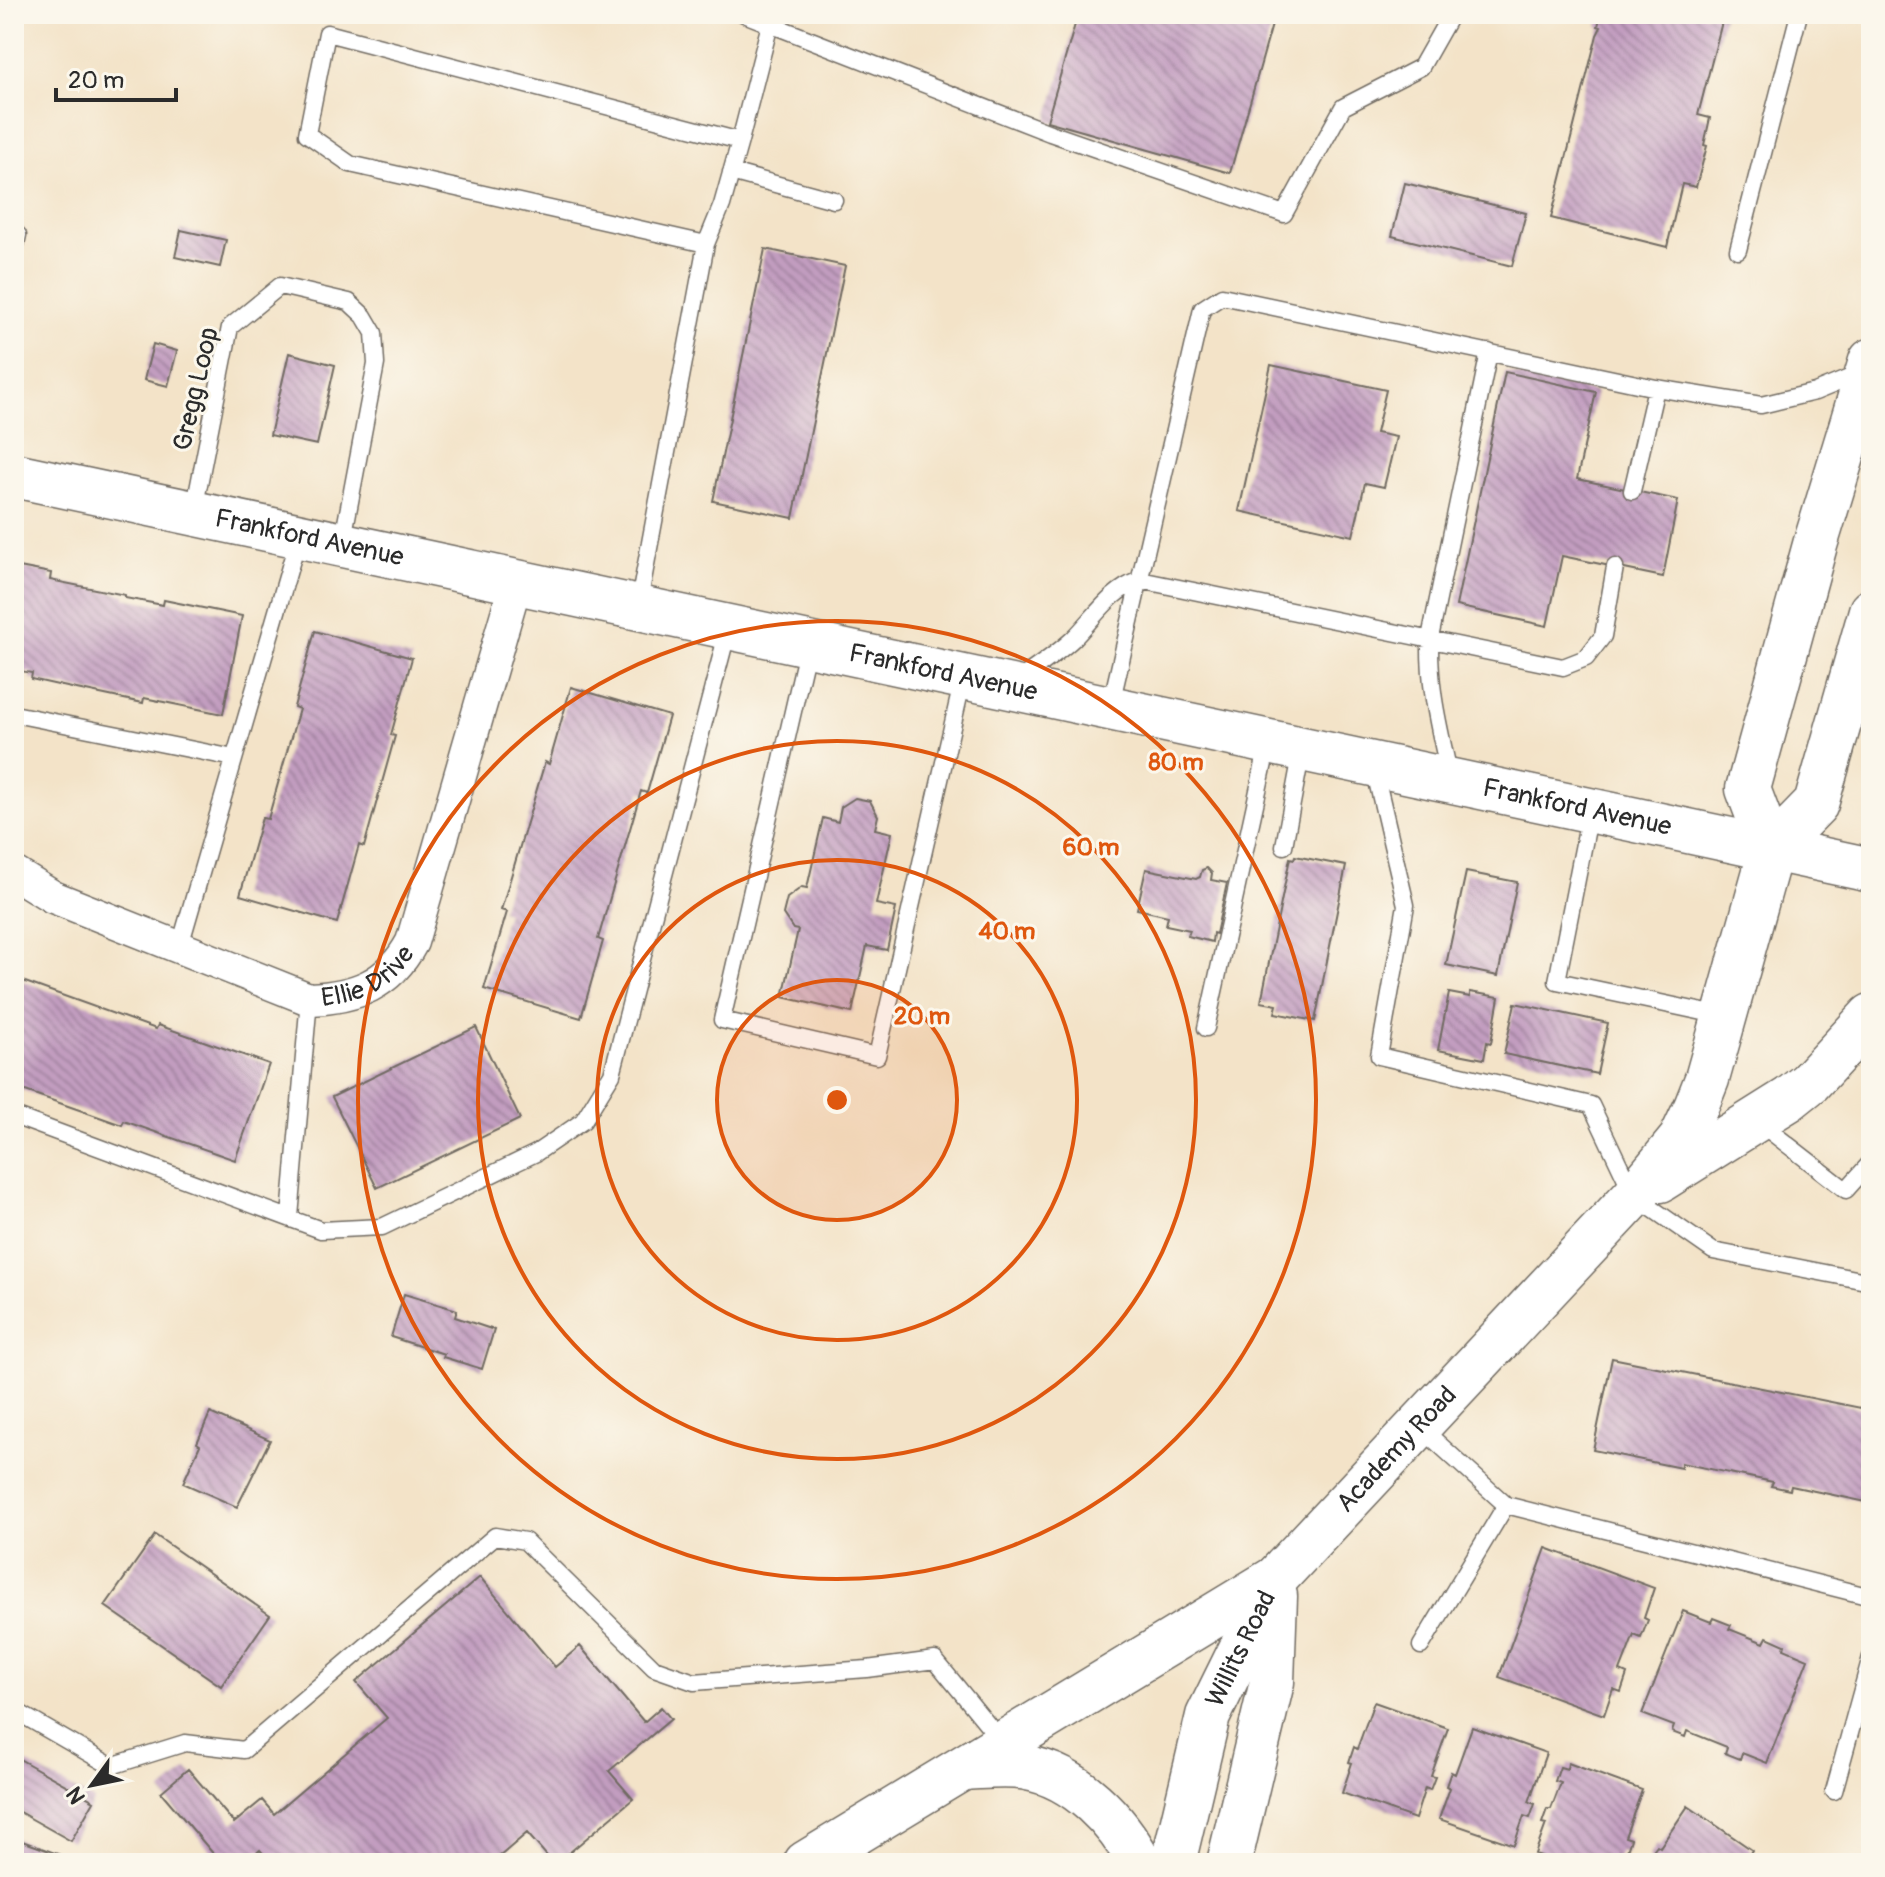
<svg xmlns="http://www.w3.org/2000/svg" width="1885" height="1877" viewBox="0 0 1885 1877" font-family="Pangolin,sans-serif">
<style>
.building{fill:url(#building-back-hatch)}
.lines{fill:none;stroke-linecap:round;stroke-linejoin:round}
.service-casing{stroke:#716b62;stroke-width:19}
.minor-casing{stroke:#716b62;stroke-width:35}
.secondary-casing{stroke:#716b62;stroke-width:47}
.primary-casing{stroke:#716b62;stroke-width:47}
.motorway-casing{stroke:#716b62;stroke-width:47}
.service{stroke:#fff;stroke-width:16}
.minor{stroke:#fff;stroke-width:32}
.secondary{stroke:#fff;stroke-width:44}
.primary{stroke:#fff;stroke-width:44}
.motorway{stroke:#fff;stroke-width:44}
.ring{fill:none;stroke:#df570e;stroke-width:4}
.labels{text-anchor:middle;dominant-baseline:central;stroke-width:6;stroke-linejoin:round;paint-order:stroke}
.street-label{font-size:26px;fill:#2b2b2b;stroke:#fbf7ec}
.centre{fill:#df570e;stroke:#fbf7ec;stroke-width:4}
.ring-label{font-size:24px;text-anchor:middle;font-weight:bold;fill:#df570e;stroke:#fbf7ec;stroke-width:6;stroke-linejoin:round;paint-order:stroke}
</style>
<defs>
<pattern id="building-back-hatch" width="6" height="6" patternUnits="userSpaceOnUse" patternTransform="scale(2)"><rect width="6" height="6" fill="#c29dc0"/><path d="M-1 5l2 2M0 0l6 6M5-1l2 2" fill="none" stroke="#9e809c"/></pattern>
</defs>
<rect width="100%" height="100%" fill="#fbf7ec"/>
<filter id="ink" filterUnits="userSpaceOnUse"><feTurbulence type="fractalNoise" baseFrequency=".0125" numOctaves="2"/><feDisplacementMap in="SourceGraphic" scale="16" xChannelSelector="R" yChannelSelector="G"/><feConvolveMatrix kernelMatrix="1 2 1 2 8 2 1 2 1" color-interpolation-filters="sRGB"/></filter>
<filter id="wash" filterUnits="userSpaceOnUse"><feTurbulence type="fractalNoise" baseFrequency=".006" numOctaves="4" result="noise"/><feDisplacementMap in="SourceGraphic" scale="32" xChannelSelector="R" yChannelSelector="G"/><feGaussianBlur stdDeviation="1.8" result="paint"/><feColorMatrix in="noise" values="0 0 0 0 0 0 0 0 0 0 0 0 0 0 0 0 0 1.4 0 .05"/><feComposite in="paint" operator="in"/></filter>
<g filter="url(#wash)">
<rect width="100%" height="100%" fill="#f3e3c8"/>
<g id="blocks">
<path class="building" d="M 1078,14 L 1275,14 L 1230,173 L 1047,121 Z
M 1601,14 L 1724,14 L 1698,115 L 1710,118 L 1704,145 L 1707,146 L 1696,187 L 1682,184 L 1667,247 L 1551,218 L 1597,35 L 1601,27 L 1598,26 Z
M 1405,183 L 1526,213 L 1512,266 L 1392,236 Z
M 181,230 L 226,240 L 220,267 L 175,257 Z
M 765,249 L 845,266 L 793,518 L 713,501 Z
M 153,344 L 177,351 L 168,386 L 144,380 Z
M 289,353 L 335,365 L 317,445 L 270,435 Z
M 1271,365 L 1386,390 L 1376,433 L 1396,437 L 1384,487 L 1365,483 L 1353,536 L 1239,511 Z
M 1505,372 L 1596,392 L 1577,479 L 1678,500 L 1663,577 L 1562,556 L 1547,626 L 1456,606 Z
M 14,566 L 51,573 L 50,580 L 125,595 L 125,598 L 163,605 L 164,600 L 242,616 L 223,714 L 144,698 L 143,703 L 67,687 L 31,679 L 32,673 L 14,670 Z
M 315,631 L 412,658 L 391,735 L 395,736 L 364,847 L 359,845 L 337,923 L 240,895 L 262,818 L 268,819 L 299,709 L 294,707 Z
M 571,687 L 669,716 L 647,793 L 641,791 L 598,939 L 603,941 L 581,1018 L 484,989 L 507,912 L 501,910 L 545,762 L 549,764 Z
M 855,798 L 870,801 L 878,816 L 875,829 L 892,833 L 876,904 L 896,908 L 887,950 L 867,946 L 852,1013 L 783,997 L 798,930 L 793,929 L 783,914 L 787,898 L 802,887 L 807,888 L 823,818 L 838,822 L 841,807 Z
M 1295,856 L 1346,866 L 1315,1021 L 1275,1013 L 1277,1005 L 1261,1002 L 1290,858 L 1294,859 Z
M 1207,868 L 1212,873 L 1211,880 L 1227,883 L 1216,934 L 1213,933 L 1212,942 L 1188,936 L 1190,930 L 1166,925 L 1168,916 L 1137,909 L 1146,869 L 1196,879 L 1200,877 L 1202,870 Z
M 1466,872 L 1517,882 L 1498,976 L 1446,965 Z
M 14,978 L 156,1029 L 158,1025 L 269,1064 L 235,1160 L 124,1121 L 122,1125 L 14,1087 Z
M 1470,992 L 1499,997 L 1491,1043 L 1487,1042 L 1484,1059 L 1438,1050 L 1449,993 L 1470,997 Z
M 1515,1003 L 1608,1023 L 1597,1074 L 1504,1054 Z
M 476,1027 L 520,1119 L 377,1188 L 332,1097 Z
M 404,1294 L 457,1310 L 455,1317 L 494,1330 L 482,1369 L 443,1357 L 444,1354 L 391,1337 Z
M 1612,1358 L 1871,1410 L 1871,1503 L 1791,1486 L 1790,1490 L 1771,1486 L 1773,1482 L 1681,1463 L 1681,1468 L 1593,1450 Z
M 210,1413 L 270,1440 L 237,1507 L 183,1483 L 200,1445 L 197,1443 Z
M 155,1535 L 270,1615 L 221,1686 L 105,1606 Z
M 1546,1548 L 1654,1588 L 1644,1618 L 1648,1620 L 1641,1638 L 1634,1635 L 1620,1671 L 1627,1674 L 1621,1692 L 1613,1689 L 1604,1715 L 1499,1677 Z
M 480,1577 L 555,1667 L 580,1646 L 644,1722 L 661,1707 L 671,1719 L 609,1771 L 633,1799 L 557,1863 L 553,1863 L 527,1833 L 492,1863 L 271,1863 L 260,1850 L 245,1863 L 221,1863 L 161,1792 L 188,1769 L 234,1823 L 262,1800 L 274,1814 L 387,1718 L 356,1682 Z
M 1683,1611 L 1711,1622 L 1713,1618 L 1731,1625 L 1729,1629 L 1764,1643 L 1767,1637 L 1785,1645 L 1784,1649 L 1808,1659 L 1767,1763 L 1742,1753 L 1740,1759 L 1725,1753 L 1727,1747 L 1687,1731 L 1685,1737 L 1672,1732 L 1674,1726 L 1642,1714 Z
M 1374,1702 L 1448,1728 L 1431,1776 L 1435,1777 L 1430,1790 L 1425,1788 L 1415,1819 L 1342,1793 L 1352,1763 L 1349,1762 L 1354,1747 L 1357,1749 Z
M 1472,1727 L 1546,1753 L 1529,1802 L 1535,1804 L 1530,1818 L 1524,1816 L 1514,1845 L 1439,1819 L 1450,1788 L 1446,1786 L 1451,1772 L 1455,1774 Z
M 14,1756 L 94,1801 L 71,1841 L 14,1809 Z
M 1568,1763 L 1642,1790 L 1625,1837 L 1631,1839 L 1626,1854 L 1620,1851 L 1615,1863 L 1561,1863 L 1535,1854 L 1546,1824 L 1542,1823 L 1547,1809 L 1551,1809 L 1561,1783 L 1555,1781 L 1560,1767 L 1567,1769 Z
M 1688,1806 L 1752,1850 L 1744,1863 L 1649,1863 L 1652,1860 L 1648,1857 L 1657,1845 L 1660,1847 Z
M 14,1838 L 82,1863 L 14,1863 Z"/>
</g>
</g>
<g filter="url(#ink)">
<use href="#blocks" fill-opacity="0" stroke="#716b62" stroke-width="2"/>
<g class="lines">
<defs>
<path id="service" d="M 744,14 L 1050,133 L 1284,214 L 1343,107 L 1421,67 L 1451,14
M 740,141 L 770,24
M 731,172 L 834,200
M 14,234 L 18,235 L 14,253
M 1738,250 L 1799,14
M 1656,388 L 1761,405 L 1815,392 L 1859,374
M 194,510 L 230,327 L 280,286 L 349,302 L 364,316 L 374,333 L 376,364 L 342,544
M 638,607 L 706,244 L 722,205 L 740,141 L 327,33 L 307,134 L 350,164 L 706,244
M 808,646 L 722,1020 L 877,1056 L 963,679
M 1018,680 C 1037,667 1057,654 1074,638 C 1096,616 1110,591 1140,580 L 1563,667 L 1586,658 L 1603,636 L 1615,567
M 1110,708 L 1202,309 L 1222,296 L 1656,388 L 1632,491
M 14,714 L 234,758
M 1374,768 L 1406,905 L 1379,1056 L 1591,1105 L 1634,1196 L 1713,1251 L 1871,1282
M 1450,778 C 1439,726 1429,692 1430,638 L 1489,352
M 1590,813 L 1557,981 L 1722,1016
M 1284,846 L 1302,750
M 179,949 L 298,539
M 1206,1028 L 1268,745
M 14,1116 L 321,1230 L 382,1227 L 536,1153 L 583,1121 L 612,1074 L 728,630
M 1757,1121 L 1846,1190 L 1871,1162
M 290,1217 L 309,999
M 1420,1427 L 1506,1505 L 1871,1597
M 1421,1646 L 1506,1505
M 14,1710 L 111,1766 L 185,1743 L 244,1750 L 495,1536 L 525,1541 L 654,1668 L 694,1682 L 867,1669 L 935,1660 L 1002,1742
M 1834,1791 L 1871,1657"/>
<g id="minor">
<path id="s1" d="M 14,873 L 53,897 L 309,999 C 356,997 389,985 412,942 L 516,582"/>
</g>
<g id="secondary">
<path d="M 1660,1180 L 1789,1099 L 1809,1083 L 1871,1016"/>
<path d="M 964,1768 C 985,1767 1007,1764 1027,1768 C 1076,1776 1118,1821 1140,1863"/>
<path id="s2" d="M 806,1863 L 1276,1578 L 1634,1196 L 1681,1139 L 1696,1107 L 1707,1079 L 1771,850"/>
<path id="s3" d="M 1173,1863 L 1208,1716 L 1276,1578"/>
<path d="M 1229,1863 L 1272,1682 L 1275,1596"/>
</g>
<g id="primary">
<path id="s4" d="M 14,475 L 1871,870"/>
</g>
<path id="motorway" d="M 1871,361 L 1815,545 L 1748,789 L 1771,850 L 1816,804 L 1871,611"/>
</defs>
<use href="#service" class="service-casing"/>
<use href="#minor" class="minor-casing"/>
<use href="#secondary" class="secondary-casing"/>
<use href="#primary" class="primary-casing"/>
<use href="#motorway" class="motorway-casing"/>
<use href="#service" class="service"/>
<use href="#minor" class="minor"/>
<use href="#secondary" class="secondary"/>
<use href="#primary" class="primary"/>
<use href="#motorway" class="motorway"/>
</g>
</g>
<circle cx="837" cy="1100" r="120" fill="#df570e" fill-opacity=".12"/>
<g class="ring">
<circle cx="837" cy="1100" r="120"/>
<circle cx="837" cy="1100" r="240"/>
<circle cx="837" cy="1100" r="359"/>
<circle cx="837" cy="1100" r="479"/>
</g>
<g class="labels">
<g class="street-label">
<text transform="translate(196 389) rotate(-77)">Gregg Loop</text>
<text stroke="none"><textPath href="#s4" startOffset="302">Frankford Avenue</textPath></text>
<text stroke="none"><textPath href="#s4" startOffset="950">Frankford Avenue</textPath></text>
<text stroke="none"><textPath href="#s4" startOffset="1598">Frankford Avenue</textPath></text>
<text stroke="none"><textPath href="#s1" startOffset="386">Ellie Drive</textPath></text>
<text stroke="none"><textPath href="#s2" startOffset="726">Academy Road</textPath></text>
<text stroke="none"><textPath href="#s3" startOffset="226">Willits Road</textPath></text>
</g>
</g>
<circle cx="837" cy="1100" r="12" class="centre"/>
<g class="ring-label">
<text x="1176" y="770">80 m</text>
<text x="1091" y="855">60 m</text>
<text x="1007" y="939">40 m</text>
<text x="922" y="1024">20 m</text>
</g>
<rect width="1885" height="1877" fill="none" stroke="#fbf7ec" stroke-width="48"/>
<g transform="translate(92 1785) rotate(237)" stroke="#fbf7ec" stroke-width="6" paint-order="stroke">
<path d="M0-6L14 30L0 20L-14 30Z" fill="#2b2b2b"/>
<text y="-12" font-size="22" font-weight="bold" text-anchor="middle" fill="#2b2b2b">N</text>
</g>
<path d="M56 88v12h120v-12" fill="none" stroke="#2b2b2b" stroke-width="4"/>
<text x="68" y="88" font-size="24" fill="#2b2b2b" stroke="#fbf7ec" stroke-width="6" paint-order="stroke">20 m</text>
</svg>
